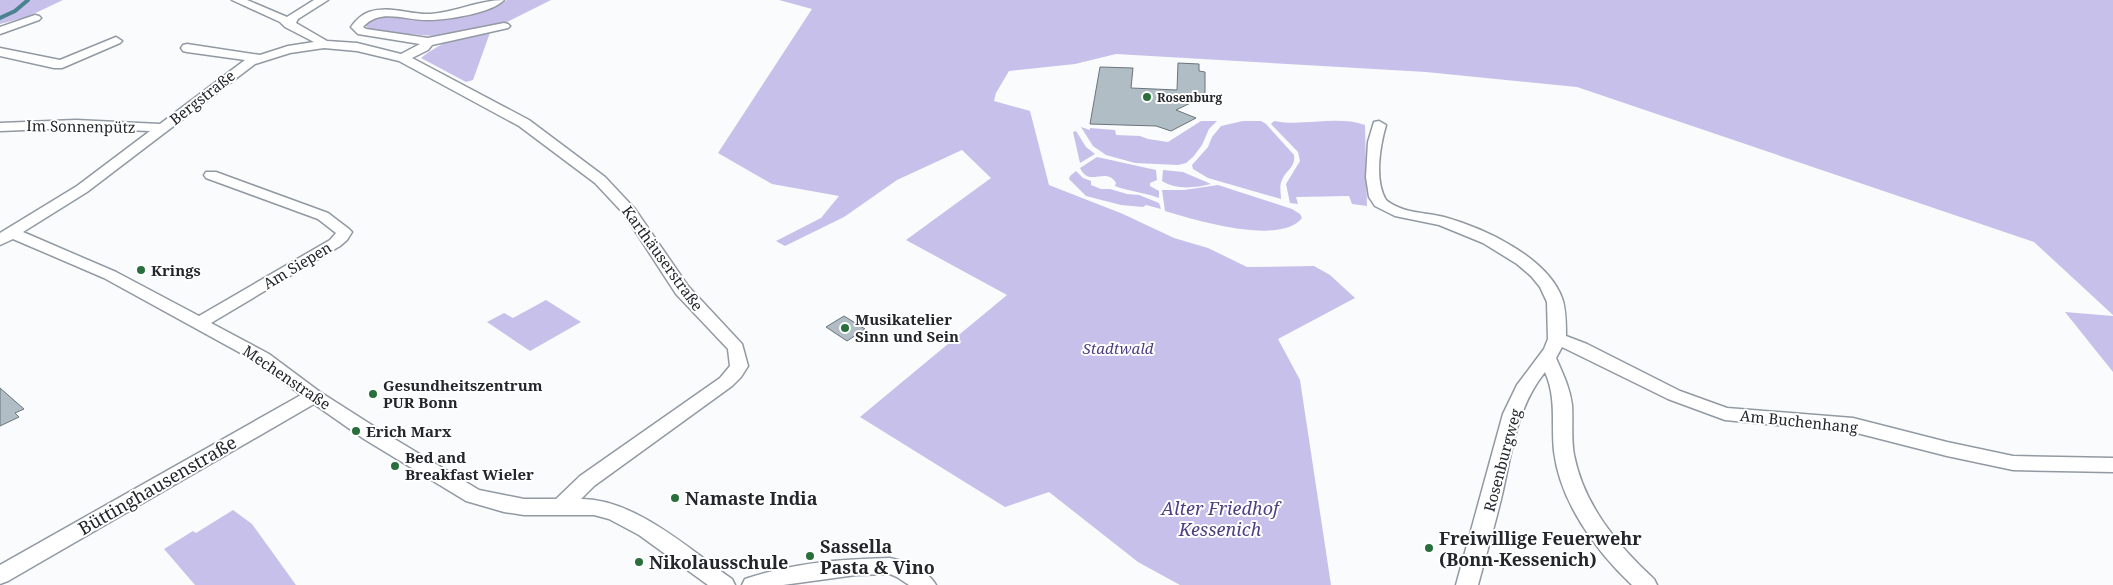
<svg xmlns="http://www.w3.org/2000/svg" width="2113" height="585" viewBox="0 0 2113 585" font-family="'Noto Serif',serif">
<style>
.green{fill:#c7c0ea}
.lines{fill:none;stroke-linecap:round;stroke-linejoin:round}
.stream{stroke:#4a838f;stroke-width:4}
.building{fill:#b1bdc4;stroke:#69747b}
.street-casing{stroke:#9199a3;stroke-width:3}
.street{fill:#fff;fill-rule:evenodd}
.poi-dot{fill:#286f3c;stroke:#fff;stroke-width:2}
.labels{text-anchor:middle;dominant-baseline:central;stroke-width:4;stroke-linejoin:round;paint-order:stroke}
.far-poi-label{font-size:12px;font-weight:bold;fill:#23262a;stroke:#fff;text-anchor:start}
.street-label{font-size:15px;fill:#23262a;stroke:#fff}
.poi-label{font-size:15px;font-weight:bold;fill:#23262a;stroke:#fff;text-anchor:start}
.park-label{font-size:15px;font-style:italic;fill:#4f3e83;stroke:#fff}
.near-street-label{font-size:18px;fill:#23262a;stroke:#fff}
.near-poi-label{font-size:18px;font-weight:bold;fill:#23262a;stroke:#fff;text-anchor:start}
.near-park-label{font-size:18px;font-style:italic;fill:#4f3e83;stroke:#fff}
</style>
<rect width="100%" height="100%" fill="#f9fbfd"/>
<path class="green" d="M 0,0 L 63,0 L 27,17 L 0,24 Z
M 507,0 L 551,0 L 499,26 L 434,36 L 382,32 L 367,28 L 366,24 C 383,10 404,20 423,20 C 440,19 496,10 507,0 Z
M 779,0 L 2113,0 L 2113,315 L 2034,242 L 1577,87 L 1426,72 L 1116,54 L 1075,64 L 1009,71 L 996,93 L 994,101 L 1030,111 L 1049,185 L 1123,214 L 1174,238 L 1208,248 L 1247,267 L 1314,266 L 1330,275 L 1355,298 L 1278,339 L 1300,380 L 1331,585 L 1180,585 L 1138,562 L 1049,492 L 1005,507 L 860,417 L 1007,295 L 906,240 L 991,178 L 962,150 L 897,180 L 844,217 L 785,246 L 776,241 L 821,218 L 839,196 L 772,184 L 718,153 L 812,9 Z
M 491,30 L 473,80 L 466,82 L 421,58 C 444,40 463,35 491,30 Z
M 1201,121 L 1217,121 L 1209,129 L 1202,145 L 1193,157 L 1186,163 L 1178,165 L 1135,163 L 1106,155 L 1093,146 L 1081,127 L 1090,130 L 1090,128 L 1115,130 L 1116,135 L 1140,136 L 1148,139 L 1168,142 Z
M 1243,121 L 1261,121 L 1266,124 L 1294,155 C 1296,167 1286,170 1282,180 C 1279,186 1281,193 1281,199 L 1208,178 L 1193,169 L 1192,165 L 1208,147 L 1212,137 L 1221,126 Z
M 1274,121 C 1304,127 1336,115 1365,125 L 1367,206 L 1352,204 L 1349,196 L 1296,197 L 1298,204 L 1290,203 L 1286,184 L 1300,161 L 1298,152 L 1271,124 Z
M 1076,131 L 1086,147 L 1095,154 L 1080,163 L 1073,132 Z
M 1097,157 L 1156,170 L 1157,180 L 1150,183 L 1150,186 L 1159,191 L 1159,198 C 1144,192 1130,192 1115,186 L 1116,183 C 1106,166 1089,188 1080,168 Z
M 1163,170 L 1183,172 L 1211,184 C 1195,188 1176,190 1162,181 Z
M 1076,171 L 1083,178 L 1091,181 L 1091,185 L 1101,189 L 1110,189 L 1127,194 L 1139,195 L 1159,203 L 1161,209 L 1146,205 L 1143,207 L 1121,205 L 1086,196 L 1069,179 L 1070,176 Z
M 1218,185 L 1292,209 L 1300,214 L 1302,218 C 1281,246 1194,220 1165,211 L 1162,190 L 1184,190 Z
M 546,300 L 581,322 L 530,351 L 487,322 L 504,313 L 513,318 Z
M 2065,312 L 2113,316 L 2113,372 Z
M 233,510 L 252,524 L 296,585 L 195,585 L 164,549 L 193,531 L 196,533 Z"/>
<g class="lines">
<path class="stream" d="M 0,18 L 15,11 L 28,0"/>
</g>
<path class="building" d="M 1178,63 L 1199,64 L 1199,71 L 1205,72 L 1205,96 L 1176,110 L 1196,118 L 1171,131 L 1156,126 L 1090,124 L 1100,67 L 1133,68 L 1131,88 L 1177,90 Z
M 844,316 L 865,329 L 847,341 L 826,327 Z
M 0,388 L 24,409 L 15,413 L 19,417 L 0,426 Z"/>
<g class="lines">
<defs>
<path id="street" d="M 232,0 L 247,0 L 287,17 L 314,0 L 328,0 L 298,19 L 296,23 L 327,41 L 357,43 L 401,54 L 420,44 L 358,34 L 351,27 C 356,20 361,15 369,12 C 389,5 410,15 431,14 C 456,12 479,0 504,0 C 492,13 447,20 429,20 C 407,21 380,7 363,27 L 366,29 L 428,38 L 504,23 L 508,24 L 510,26 L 508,28 L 432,45 L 428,50 L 412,58 L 529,120 L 605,177 L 635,209 L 688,286 L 742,344 L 748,366 L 741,377 L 732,386 L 594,486 L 581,499 C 635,499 689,549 732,579 L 735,585 L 708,585 L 639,535 L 609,519 L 594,515 L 524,515 L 504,512 L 466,501 L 364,439 L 314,404 L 8,581 L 0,584 L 0,565 L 301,395 L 257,362 L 104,278 L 13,239 L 0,245 L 0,233 L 77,186 L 150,131 L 76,128 L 0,131 L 0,123 L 76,120 L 160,124 L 245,60 L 187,52 L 183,51 L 181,48 L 183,45 L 187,44 L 260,55 L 288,46 L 314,42 L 285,27 L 280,22 ZM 324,48 L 357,51 L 399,61 L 519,126 L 595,183 L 624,214 L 676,294 L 728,349 L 730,366 L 720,378 L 580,476 L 556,499 L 524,499 L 479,490 L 378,429 L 320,392 L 269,354 L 211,323 L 340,246 L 347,240 L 352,232 L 349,229 L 328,213 L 216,172 L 206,172 L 204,175 L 206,178 L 318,219 L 336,233 L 330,240 L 199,316 L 116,272 L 23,232 L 87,192 L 255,64 L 290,53 Z
M 35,15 L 39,16 L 41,18 L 39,20 L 0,34 L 0,27 Z
M 116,37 L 122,41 L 120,43 L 62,68 L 54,68 L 0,56 L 0,48 L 60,60 Z
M 1379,121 L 1386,125 C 1380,146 1374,180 1386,200 C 1403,214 1425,212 1444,217 C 1484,228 1547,257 1562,298 C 1566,309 1566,324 1566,336 L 1587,344 L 1680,391 L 1727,408 L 1853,418 L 1947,442 L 2013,456 L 2113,458 L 2113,472 L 2013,470 L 1947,456 L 1853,432 L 1725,420 L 1668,399 L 1562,347 L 1556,358 C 1563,374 1570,388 1572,405 C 1573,422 1571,439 1574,455 C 1584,505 1617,545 1654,579 L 1657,585 L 1632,585 C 1596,551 1560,502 1554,451 C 1551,424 1557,399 1545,372 C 1516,408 1512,452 1502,495 C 1495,525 1486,555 1478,585 L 1456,585 L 1503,414 L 1517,385 L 1544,349 L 1548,339 L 1547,302 L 1540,287 L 1531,276 L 1517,264 L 1483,243 L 1439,225 L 1395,216 L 1375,206 L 1369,197 L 1366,177 L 1368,142 L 1374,122 Z
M 890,558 C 907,562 927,569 936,585 L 909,585 L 897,577 L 890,574 L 856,575 L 783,585 L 742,585 L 745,579 C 792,563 841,559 890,558 Z"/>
</defs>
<use href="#street" class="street-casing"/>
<use href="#street" class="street"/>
</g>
<g class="poi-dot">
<circle cx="1147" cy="97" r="5"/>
<circle cx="141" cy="270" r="5"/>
<circle cx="845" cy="328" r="5"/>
<circle cx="373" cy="394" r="5"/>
<circle cx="356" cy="431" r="5"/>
<circle cx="395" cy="466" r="5"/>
<circle cx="675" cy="498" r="5"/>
<circle cx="1429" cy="548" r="5"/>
<circle cx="810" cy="556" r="5"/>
<circle cx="639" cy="562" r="5"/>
</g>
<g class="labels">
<g class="far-poi-label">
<text x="1157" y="97">Rosenburg</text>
</g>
<g class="street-label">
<text transform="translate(202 97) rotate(-38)">Bergstraße</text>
<text transform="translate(81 126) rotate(1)">Im Sonnenpütz</text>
<text transform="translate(663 258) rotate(54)">Karthäuserstraße</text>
<text transform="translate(297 265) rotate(-31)">Am Siepen</text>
<text transform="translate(287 377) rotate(34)">Mechenstraße</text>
<text transform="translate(1799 421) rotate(6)">Am Buchenhang</text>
<text transform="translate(1502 460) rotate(-75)">Rosenburgweg</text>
</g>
<g class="poi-label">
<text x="151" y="270">Krings</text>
<text x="855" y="319">Musikatelier<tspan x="855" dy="17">Sinn und Sein</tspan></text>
<text x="383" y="385">Gesundheitszentrum<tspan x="383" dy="17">PUR Bonn</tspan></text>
<text x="366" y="431">Erich Marx</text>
<text x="405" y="457">Bed and<tspan x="405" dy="17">Breakfast Wieler</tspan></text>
</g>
<g class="park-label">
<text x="1118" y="348">Stadtwald</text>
</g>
<g class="near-street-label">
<text transform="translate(157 485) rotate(-30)">Büttinghausenstraße</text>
</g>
<g class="near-poi-label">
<text x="685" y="498">Namaste India</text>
<text x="1439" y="538">Freiwillige Feuerwehr<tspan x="1439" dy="21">(Bonn-Kessenich)</tspan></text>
<text x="820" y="546">Sassella<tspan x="820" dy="21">Pasta &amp; Vino</tspan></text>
<text x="649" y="562">Nikolausschule</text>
</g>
<g class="near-park-label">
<text x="1220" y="508">Alter Friedhof<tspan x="1220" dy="21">Kessenich</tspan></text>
</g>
</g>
</svg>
